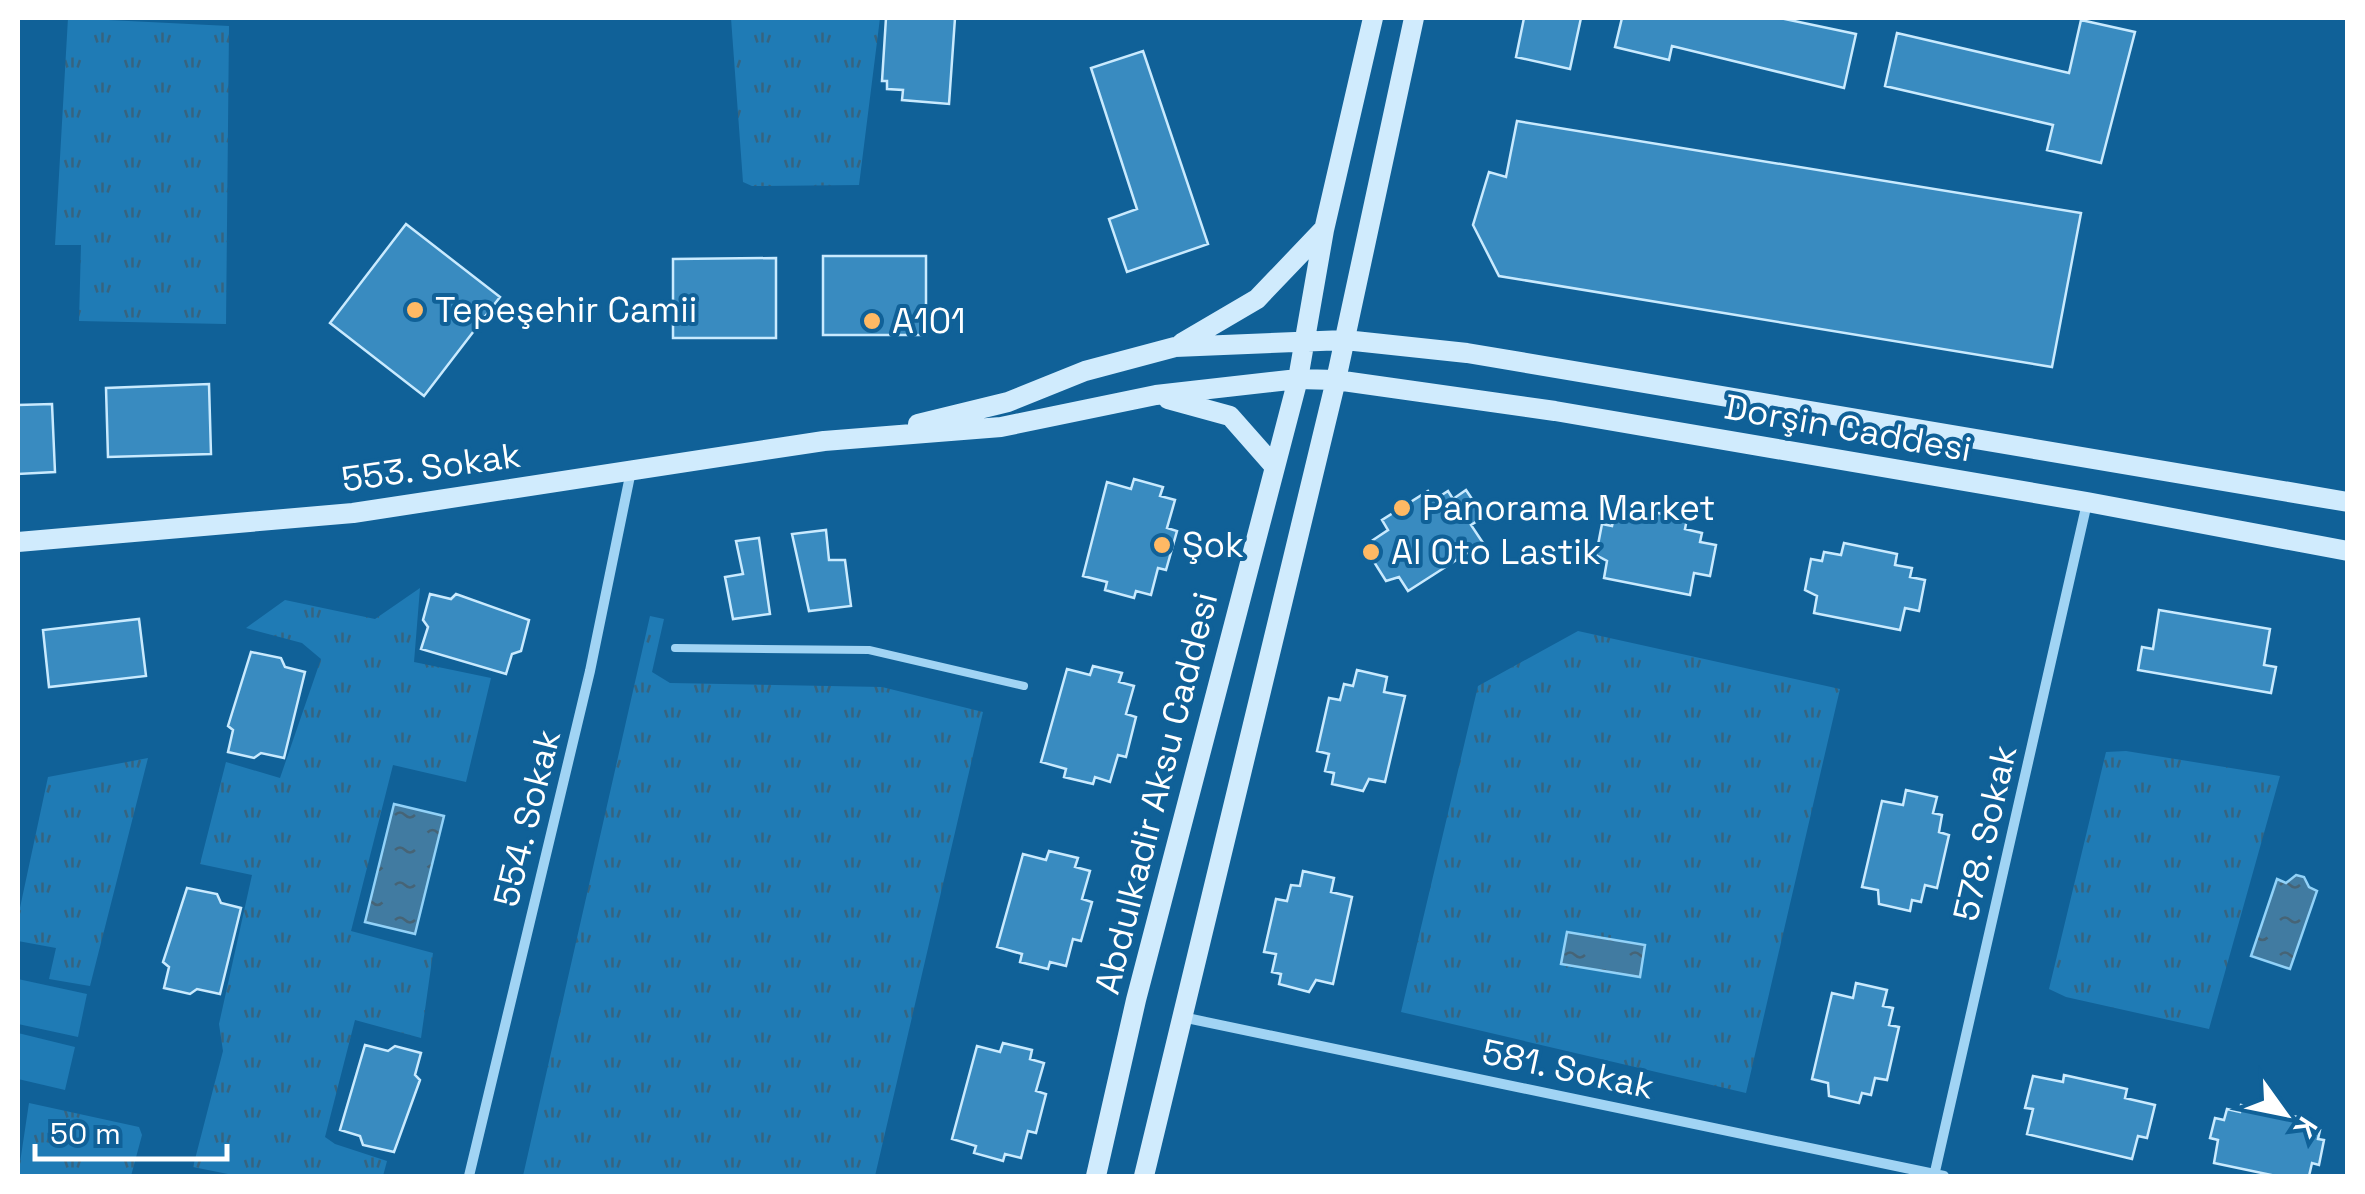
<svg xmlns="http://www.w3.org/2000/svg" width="2365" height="1194" viewBox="0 0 2365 1194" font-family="'Space Grotesk',sans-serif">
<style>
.grass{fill:url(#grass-tufts)}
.garden{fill:#1f7bb5}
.water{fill:url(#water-ripples);stroke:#92d2f8;stroke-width:2.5}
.building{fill:#398bc0;stroke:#c9eafe;stroke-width:2.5}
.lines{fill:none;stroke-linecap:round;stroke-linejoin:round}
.lane{stroke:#a1d4f4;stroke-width:8}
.street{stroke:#a1d4f4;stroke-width:10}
.secondary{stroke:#d0ebfd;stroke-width:20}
.poi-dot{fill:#ffb964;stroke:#106198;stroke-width:4}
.labels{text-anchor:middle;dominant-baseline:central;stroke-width:8;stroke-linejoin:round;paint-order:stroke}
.poi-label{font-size:35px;fill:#fff;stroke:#106198;text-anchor:start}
.street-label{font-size:35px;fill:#fff;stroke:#106198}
</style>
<defs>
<pattern id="grass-tufts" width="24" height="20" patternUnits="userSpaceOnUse" patternTransform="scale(2.5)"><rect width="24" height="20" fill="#1f7bb5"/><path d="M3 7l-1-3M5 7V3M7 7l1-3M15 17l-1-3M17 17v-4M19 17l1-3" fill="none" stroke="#366480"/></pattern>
<pattern id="water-ripples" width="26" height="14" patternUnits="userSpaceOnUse" patternTransform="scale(2.5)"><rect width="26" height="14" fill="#417ba1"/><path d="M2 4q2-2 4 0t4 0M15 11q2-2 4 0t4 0" fill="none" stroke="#466476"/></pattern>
</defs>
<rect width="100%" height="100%" fill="#106198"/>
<path class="grass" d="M 68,18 L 229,26 L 226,324 L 79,321 L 81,245 L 55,245 Z
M 731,18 L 880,18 L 859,185 L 752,186 L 743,182 Z
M 420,588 L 414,662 L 491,678 L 466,782 L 393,765 L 351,931 L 433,953 L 421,1038 L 355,1020 L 325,1137 L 335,1144 L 387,1161 L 383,1176 L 238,1176 L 193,1167 L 223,1051 L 219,1024 L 252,875 L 200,864 L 226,762 L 280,778 L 321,659 L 302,643 L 246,628 L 285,600 L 375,619 Z
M 650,616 L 664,619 L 652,672 L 670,683 L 882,687 L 983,712 L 875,1176 L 523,1176 Z
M 1578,631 L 1840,689 L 1746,1093 L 1401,1012 L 1478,686 Z
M 2126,751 L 2280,776 L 2209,1029 L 2066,997 L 2049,989 L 2106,752 Z
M 148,758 L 90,986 L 49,979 L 56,948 L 18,941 L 18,917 L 48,777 Z
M 29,1103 L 139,1127 L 142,1135 L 131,1176 L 18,1176 Z"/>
<path class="garden" d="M 18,979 L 87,994 L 78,1037 L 18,1024 Z
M 18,1033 L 75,1047 L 65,1090 L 18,1079 Z"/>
<path class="water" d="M 394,804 L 444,816 L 415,934 L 365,922 Z
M 2296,875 L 2304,877 L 2309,887 L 2317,891 L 2290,969 L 2251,956 L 2277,879 L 2286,883 Z
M 1567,932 L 1645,945 L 1640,977 L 1561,964 Z"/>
<path class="building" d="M 886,18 L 955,18 L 949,104 L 902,100 L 903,90 L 887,89 L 887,81 L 882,81 Z
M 1524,18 L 1581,18 L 1570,69 L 1516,57 Z
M 1622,18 L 1780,18 L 1856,34 L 1844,88 L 1672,46 L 1669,60 L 1615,47 Z
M 2081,20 L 2135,32 L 2101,163 L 2047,150 L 2053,125 L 1885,86 L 1897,33 L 2069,73 Z
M 1143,51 L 1208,244 L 1127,272 L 1109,219 L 1137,209 L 1091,68 Z
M 1517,121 L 2081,213 L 2052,367 L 1499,276 L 1473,225 L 1489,172 L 1506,177 Z
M 406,224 L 500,297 L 424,396 L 330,323 Z
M 823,256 L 926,256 L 926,335 L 823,335 Z
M 776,258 L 776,338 L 673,338 L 673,259 Z
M 209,384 L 211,454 L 108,457 L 106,388 Z
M 52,404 L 55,472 L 18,474 L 18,405 Z
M 1134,479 L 1163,487 L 1160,496 L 1175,500 L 1167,528 L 1177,531 L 1166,570 L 1158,568 L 1151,595 L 1136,591 L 1134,598 L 1105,590 L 1107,582 L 1083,576 L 1107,482 L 1131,489 Z
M 1466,490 L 1484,517 L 1471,525 L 1483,543 L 1408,591 L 1399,577 L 1386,581 L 1369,554 L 1379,548 L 1373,540 L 1388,530 L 1382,520 L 1428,491 L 1434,500 L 1448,491 L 1453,499 Z
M 1634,508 L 1687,519 L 1685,529 L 1702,533 L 1700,542 L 1716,545 L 1710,576 L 1694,573 L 1690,595 L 1604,578 L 1607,561 L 1596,555 L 1602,524 L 1612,526 L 1614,517 L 1632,520 Z
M 826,530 L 829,560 L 845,560 L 851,606 L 809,611 L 792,534 Z
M 759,538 L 770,614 L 733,619 L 725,577 L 743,574 L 736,541 Z
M 1844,543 L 1897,554 L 1895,565 L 1912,568 L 1910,577 L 1925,580 L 1919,611 L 1905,608 L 1900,630 L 1814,613 L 1817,596 L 1805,590 L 1811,559 L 1822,561 L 1824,552 L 1841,555 Z
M 430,594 L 451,599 L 456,594 L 529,620 L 521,651 L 512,654 L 506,674 L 421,649 L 428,627 L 423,620 Z
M 2159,610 L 2270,629 L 2264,665 L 2276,667 L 2271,693 L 2138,670 L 2142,647 L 2153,649 Z
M 139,619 L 146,676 L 49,687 L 43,630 Z
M 251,652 L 281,658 L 285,667 L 305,672 L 284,758 L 261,753 L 254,758 L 228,752 L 233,730 L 228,726 Z
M 1093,666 L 1122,673 L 1119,682 L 1134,686 L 1126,714 L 1136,717 L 1126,757 L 1118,755 L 1110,782 L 1095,777 L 1093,784 L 1064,777 L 1066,769 L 1041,762 L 1067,669 L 1090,675 Z
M 1357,670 L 1387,677 L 1384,692 L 1405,696 L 1385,782 L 1369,779 L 1363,791 L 1332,784 L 1334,773 L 1325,771 L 1329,754 L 1317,751 L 1329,698 L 1340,700 L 1344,684 L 1353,686 Z
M 1906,790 L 1937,797 L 1933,813 L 1942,815 L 1939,832 L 1949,835 L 1937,888 L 1925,885 L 1921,902 L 1912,900 L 1910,911 L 1879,904 L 1878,890 L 1862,887 L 1882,801 L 1903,805 Z
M 1049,851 L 1078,858 L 1075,867 L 1090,871 L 1082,899 L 1092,902 L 1081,941 L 1073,939 L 1066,966 L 1050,962 L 1048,969 L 1020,962 L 1022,954 L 997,947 L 1023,854 L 1046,860 Z
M 1303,871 L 1334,878 L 1331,892 L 1352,897 L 1333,984 L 1316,980 L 1309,992 L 1279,984 L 1281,974 L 1272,972 L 1276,954 L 1264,952 L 1276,899 L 1287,901 L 1291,885 L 1300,886 Z
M 187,888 L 217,894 L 221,903 L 241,908 L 220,994 L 197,989 L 190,994 L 164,988 L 169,967 L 163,962 Z
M 1856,983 L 1887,990 L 1883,1006 L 1893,1008 L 1889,1025 L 1899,1027 L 1887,1080 L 1875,1078 L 1871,1095 L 1862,1093 L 1859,1103 L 1829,1096 L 1828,1083 L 1812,1079 L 1832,993 L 1853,998 Z
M 1003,1043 L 1032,1050 L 1030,1059 L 1044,1063 L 1036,1091 L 1046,1094 L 1036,1133 L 1028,1131 L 1021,1158 L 1005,1154 L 1003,1161 L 974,1153 L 976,1146 L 952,1139 L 977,1046 L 1000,1052 Z
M 365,1045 L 388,1051 L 395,1046 L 421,1053 L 415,1075 L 420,1080 L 394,1152 L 363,1145 L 360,1136 L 340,1130 Z
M 2064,1075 L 2127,1089 L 2125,1098 L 2155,1105 L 2147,1138 L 2138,1136 L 2132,1159 L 2027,1134 L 2033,1109 L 2025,1108 L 2033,1076 L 2063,1082 Z
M 2241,1105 L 2307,1119 L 2306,1126 L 2320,1130 L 2318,1139 L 2324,1140 L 2319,1165 L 2312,1163 L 2309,1176 L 2276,1176 L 2214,1163 L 2218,1140 L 2210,1138 L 2215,1118 L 2224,1120 L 2227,1109 L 2240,1112 Z"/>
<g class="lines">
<path class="lane" d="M 675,648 L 869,650 L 1024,686"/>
<path class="street" d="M 1182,1017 L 1944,1176
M 469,1176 L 590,671 L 631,471
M 1934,1176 L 2087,503"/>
<path class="secondary" d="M 1182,343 L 1257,299 L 1322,231
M 1168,399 L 1230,416 L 1274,466
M 918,424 L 1008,402 L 1085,371 L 1175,347 L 1345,340 L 1467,353 L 2348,502
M 18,542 L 353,513 L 824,441 L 1001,427 L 1156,395 L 1298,379 L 1336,380 L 1555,411 L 2087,502 L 2348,551
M 1096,1176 L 1136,1000 L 1298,379 L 1324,230 L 1373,18
M 1144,1176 L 1336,380 L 1414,18"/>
</g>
<g class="poi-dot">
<circle cx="415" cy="310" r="10"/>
<circle cx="872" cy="321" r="10"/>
<circle cx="1402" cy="508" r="10"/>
<circle cx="1162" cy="545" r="10"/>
<circle cx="1371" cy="552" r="10"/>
</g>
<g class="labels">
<g class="poi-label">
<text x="435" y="310">Tepeşehir Camii</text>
<text x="892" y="321">A101</text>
<text x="1422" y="508">Panorama Market</text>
<text x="1182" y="545">Şok</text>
<text x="1391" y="552">Al Oto Lastik</text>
</g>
<g class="street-label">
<text transform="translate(1848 428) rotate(10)">Dorşin Caddesi</text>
<text transform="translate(431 467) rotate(-8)">553. Sokak</text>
<text transform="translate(1156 793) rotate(-76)">Abdulkadir Aksu Caddesi</text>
<text transform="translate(527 818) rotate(-76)">554. Sokak</text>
<text transform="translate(1985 833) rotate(-77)">578. Sokak</text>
<text transform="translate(1568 1069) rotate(12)">581. Sokak</text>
</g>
</g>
<rect width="2365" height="1194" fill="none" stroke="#ffffff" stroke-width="40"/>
<g transform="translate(2285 1114) rotate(123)" stroke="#106198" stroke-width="8" paint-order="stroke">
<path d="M0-8L18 38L0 25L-18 38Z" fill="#ffffff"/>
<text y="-15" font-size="28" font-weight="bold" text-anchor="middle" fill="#ffffff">K</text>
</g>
<path d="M35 1144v15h192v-15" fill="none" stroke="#ffffff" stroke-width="5"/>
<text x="50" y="1144" font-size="30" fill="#ffffff" stroke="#106198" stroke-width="8" paint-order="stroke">50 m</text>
</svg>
